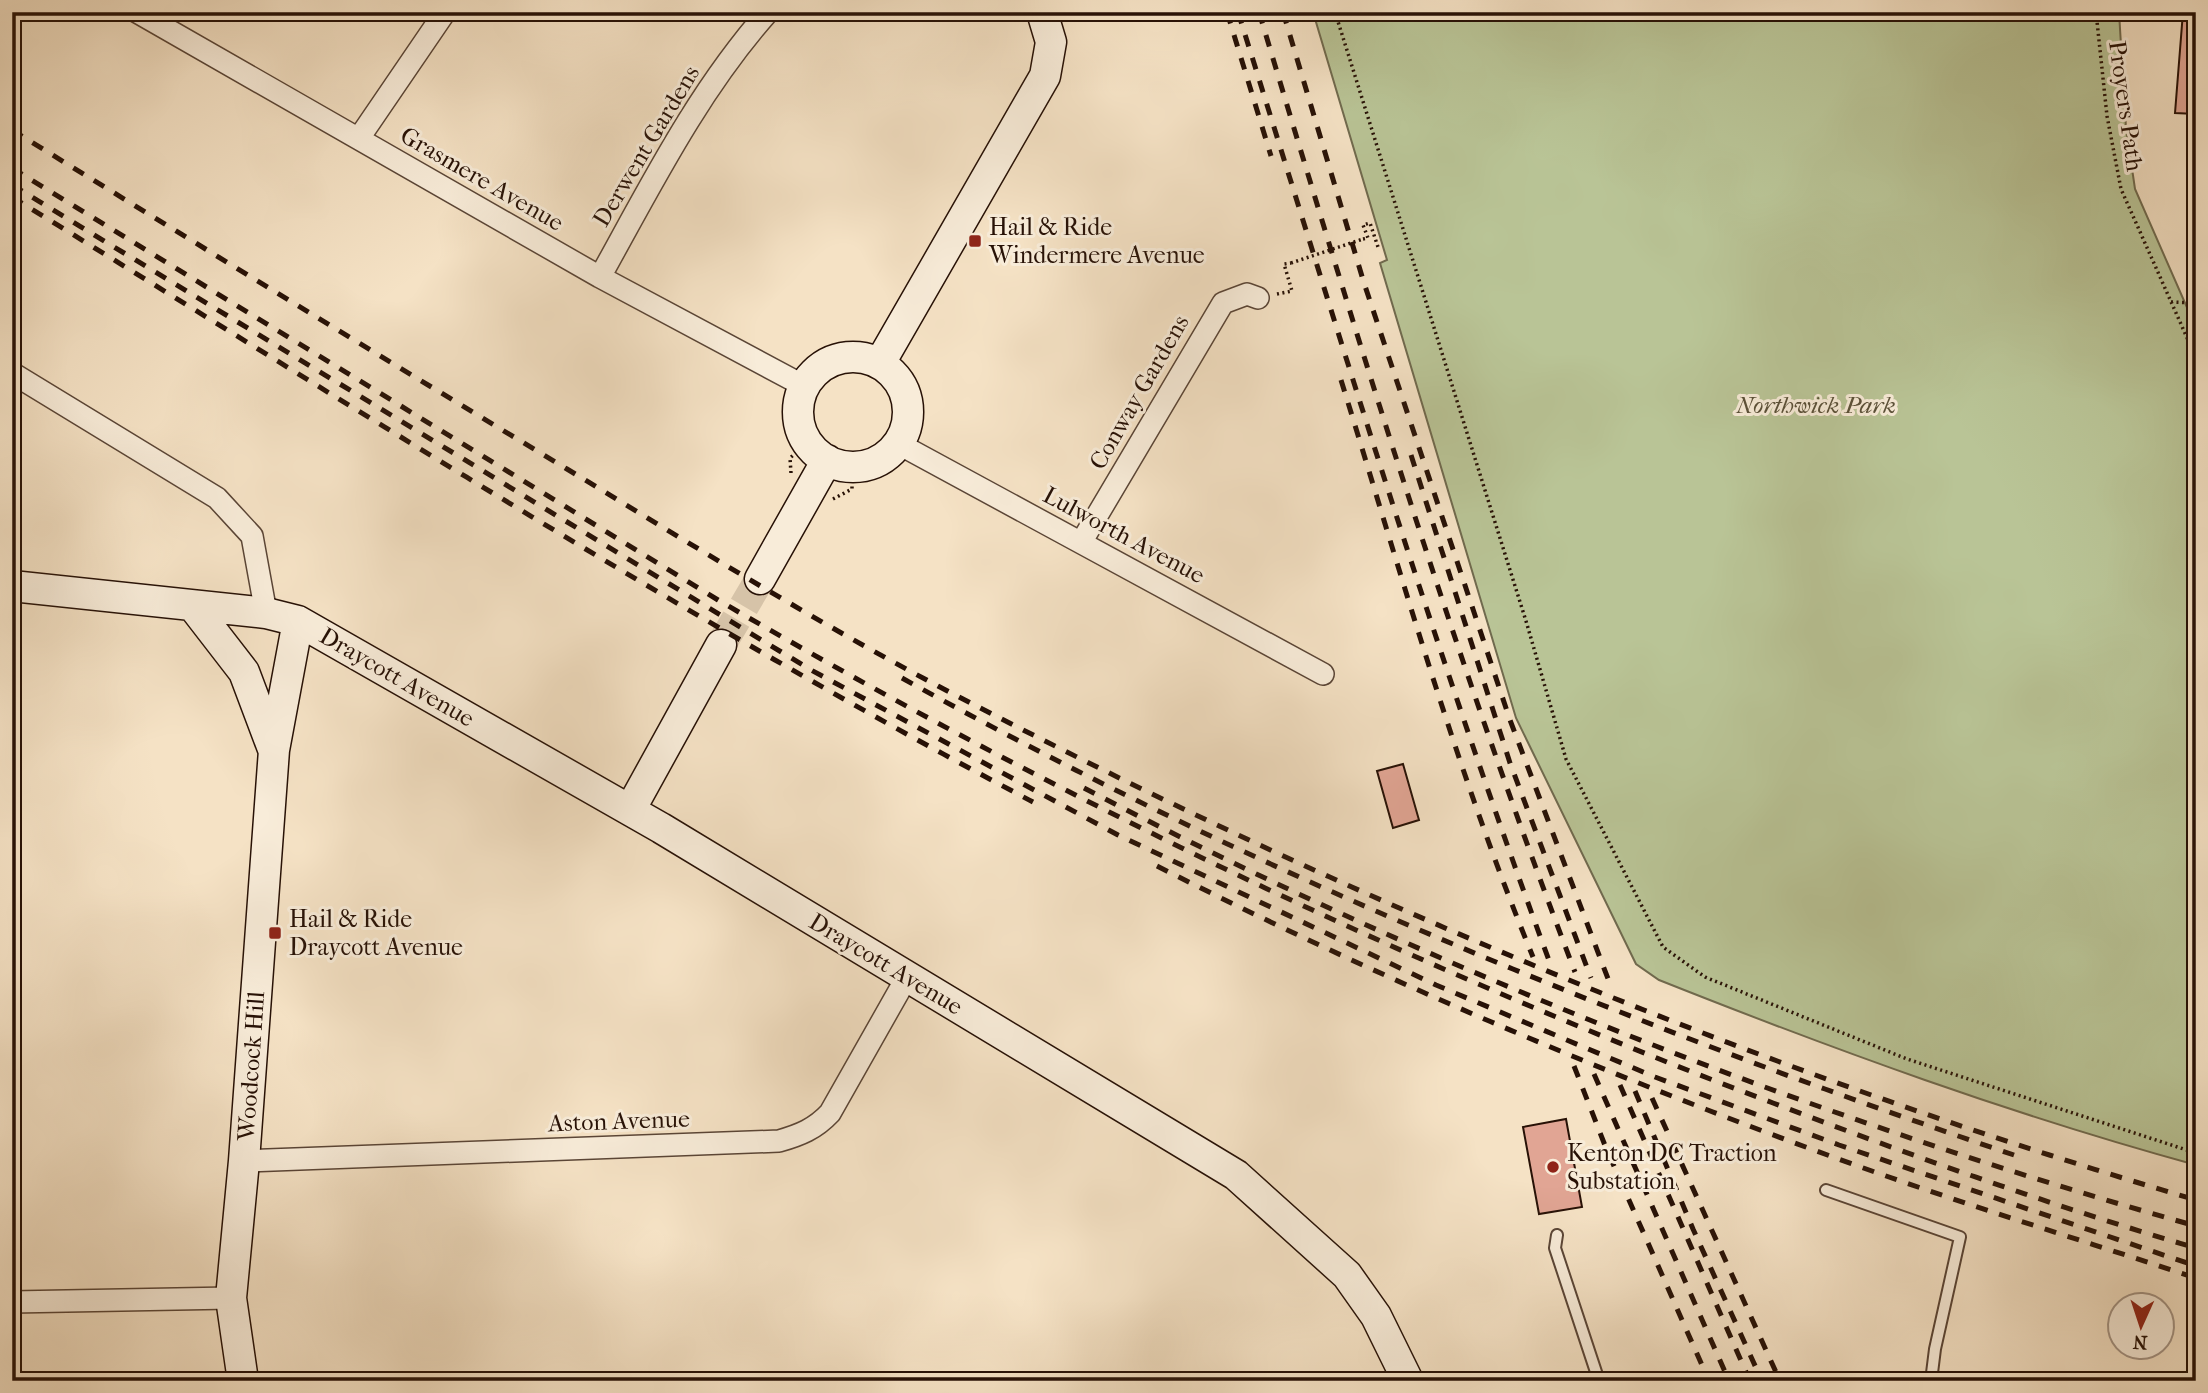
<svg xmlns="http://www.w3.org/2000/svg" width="2208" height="1393" viewBox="0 0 2208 1393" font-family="'IM FELL French Canon',serif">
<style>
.green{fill:#b9c496;stroke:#706a4e;stroke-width:2}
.building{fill:#e1a594;stroke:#271106;stroke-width:2}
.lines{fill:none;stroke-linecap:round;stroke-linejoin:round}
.secondary-tunnel{stroke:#d6c3a8;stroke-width:30;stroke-dasharray:30 15;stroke-linecap:butt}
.lane-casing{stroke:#5a4536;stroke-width:14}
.street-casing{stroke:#5a4536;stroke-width:24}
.secondary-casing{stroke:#271106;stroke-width:33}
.path{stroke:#271106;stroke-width:3.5;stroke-dasharray:2 3.5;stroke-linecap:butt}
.lane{stroke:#f8ecd9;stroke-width:10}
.street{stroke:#f8ecd9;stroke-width:21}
.secondary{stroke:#f8ecd9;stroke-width:30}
.rail{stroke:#271106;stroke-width:5;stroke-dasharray:12 12;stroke-linecap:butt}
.path-bridge{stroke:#271106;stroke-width:3.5;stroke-dasharray:2 3.5;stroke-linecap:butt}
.poi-dot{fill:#8f2418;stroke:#f8ecd9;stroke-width:2.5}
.labels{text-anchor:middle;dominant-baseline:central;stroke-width:6;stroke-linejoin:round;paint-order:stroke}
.street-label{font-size:24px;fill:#271106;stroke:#f8ecd9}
.poi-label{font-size:24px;fill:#271106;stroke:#f8ecd9;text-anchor:start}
.park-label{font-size:24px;font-style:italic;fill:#5a5038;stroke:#f8ecd9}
</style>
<rect width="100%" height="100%" fill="#f5e2c5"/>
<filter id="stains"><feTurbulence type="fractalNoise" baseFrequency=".00286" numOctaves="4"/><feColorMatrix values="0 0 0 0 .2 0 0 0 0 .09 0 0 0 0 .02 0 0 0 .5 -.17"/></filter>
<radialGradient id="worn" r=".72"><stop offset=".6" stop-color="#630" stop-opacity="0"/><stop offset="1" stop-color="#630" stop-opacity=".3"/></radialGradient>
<path class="green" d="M 1313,12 L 2119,12 L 2126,128 L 2135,189 L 2196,328 L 2196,1165 C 2013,1115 1835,1050 1659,980 L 1636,964 L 1516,718 L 1380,263 L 1387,260 Z"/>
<path class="building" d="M 2183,12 L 2196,12 L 2196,114 L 2175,113 Z
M 1403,764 L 1419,820 L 1393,828 L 1377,771 Z
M 1566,1119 L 1582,1207 L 1539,1214 L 1523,1127 Z"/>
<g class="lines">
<path class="secondary-tunnel" d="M 721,645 L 760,579"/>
<defs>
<path id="lane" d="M 1826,1190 L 1960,1237 L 1935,1349 L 1931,1381
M 1557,1235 L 1555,1248 L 1599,1381"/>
<path id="street" d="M 137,12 L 600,277 L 804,386
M 359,138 L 445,12
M 600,277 C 651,185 698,91 768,12
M 12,373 L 217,498 L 252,536 L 266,613
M 899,444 L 1323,674
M 1082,541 L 1223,303 L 1247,294 L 1258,298
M 244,1161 L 779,1141 C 800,1135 815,1129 830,1113 L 907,977
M 12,1302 L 231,1298"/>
<path id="secondary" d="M798 412a55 55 0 1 1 110 0a55 55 0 1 1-110 0Z
M 880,363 L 1045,76 L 1051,42 L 1042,12
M 760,579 L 827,460
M 12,586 L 266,613 L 298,621 L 661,828 L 1236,1175 L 1347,1275 L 1376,1316 L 1408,1381
M 193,606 L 244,672 L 273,749
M 630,810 L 721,645
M 243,1381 L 231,1298 L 244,1161 L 274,750 L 298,621"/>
</defs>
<use href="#lane" class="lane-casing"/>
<use href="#street" class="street-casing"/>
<use href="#secondary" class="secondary-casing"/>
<path class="path" d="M 1335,12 L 1526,621 L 1566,759 L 1663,947 L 1705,977 L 1907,1059 L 2196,1153
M 2096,12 L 2107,116 L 2121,189 L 2196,358
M 1363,239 L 1368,238 L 1363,225 L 1370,223 L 1379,250
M 1277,294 L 1292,291 L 1284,264 L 1291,263
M 2171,302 L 2196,303
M 791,473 L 790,458 L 808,442
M 833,499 L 852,489 L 852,467"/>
<use href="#lane" class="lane"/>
<use href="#street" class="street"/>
<use href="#secondary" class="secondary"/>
<path class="rail" d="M 1227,12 L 1271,156
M 1238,12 C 1338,331 1434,650 1550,963
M 1259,12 C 1356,335 1454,657 1575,972
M 1283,12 L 1364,283 L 1510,720 L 1610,984
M 12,130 C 197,244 381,357 567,469 C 689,543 811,619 938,686 C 1339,896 1760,1072 2196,1200
M 12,168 L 718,600 C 1056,797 1407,965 1773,1103 C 1912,1156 2053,1206 2196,1248
M 12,185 L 811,670 L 1118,835 L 1436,985 L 1655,1077 L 1839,1145 L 2196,1266
M 12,197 C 349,404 683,618 1033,802
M 1341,380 C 1401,573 1456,770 1533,957
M 1411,455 L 1510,763 L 1591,978
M 902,678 C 1255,874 1632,1026 2014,1155
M 1084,788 C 1435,971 1815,1119 2196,1226
M 1157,866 C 1376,977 1602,1073 1833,1157 C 1953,1201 2075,1238 2196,1278
M 1574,1066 L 1606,1148 L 1709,1381
M 1594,1074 L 1729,1381
M 1620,1085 L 1750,1381
M 1635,1091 L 1693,1229 L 1762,1381
M 1652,1098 L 1780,1381"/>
<path class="path-bridge" d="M 1291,263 L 1363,239"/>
</g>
<g class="poi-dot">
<rect x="968" y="234" width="14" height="14" rx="3.5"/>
<rect x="268" y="926" width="14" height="14" rx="3.5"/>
<circle cx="1553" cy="1167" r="7"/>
</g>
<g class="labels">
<g class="street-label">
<text transform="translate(2126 106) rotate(82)">Proyers Path</text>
<text transform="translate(646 146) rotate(-59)">Derwent Gardens</text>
<text transform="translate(482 179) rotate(30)">Grasmere Avenue</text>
<text transform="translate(1139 392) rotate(-60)">Conway Gardens</text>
<text transform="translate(1124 535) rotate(28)">Lulworth Avenue</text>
<text transform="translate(397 677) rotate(30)">Draycott Avenue</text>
<text transform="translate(886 964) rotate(31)">Draycott Avenue</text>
<text transform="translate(251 1066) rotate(-86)">Woodcock Hill</text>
<text transform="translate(619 1121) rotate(-2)">Aston Avenue</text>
</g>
<g class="poi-label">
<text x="989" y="227">Hail &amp; Ride<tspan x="989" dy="28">Windermere Avenue</tspan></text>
<text x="289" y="919">Hail &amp; Ride<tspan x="289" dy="28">Draycott Avenue</tspan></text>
<text x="1567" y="1153">Kenton DC Traction<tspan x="1567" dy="28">Substation</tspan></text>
</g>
<g class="park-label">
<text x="1816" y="405">Northwick Park</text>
</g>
</g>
<rect width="2208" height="1393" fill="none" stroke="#f5e2c5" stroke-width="42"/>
<rect x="14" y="14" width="2180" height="1365" fill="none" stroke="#271106" stroke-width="3.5"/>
<rect x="21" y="21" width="2166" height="1351" fill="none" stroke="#271106" stroke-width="2"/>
<g transform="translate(2141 1326) rotate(183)"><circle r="33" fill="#f8ecd9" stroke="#a49485" stroke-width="2"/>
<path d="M0-5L12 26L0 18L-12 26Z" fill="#8f2418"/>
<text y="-10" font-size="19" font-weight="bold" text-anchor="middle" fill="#271106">N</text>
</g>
<rect width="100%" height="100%" filter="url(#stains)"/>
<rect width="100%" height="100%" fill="url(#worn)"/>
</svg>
